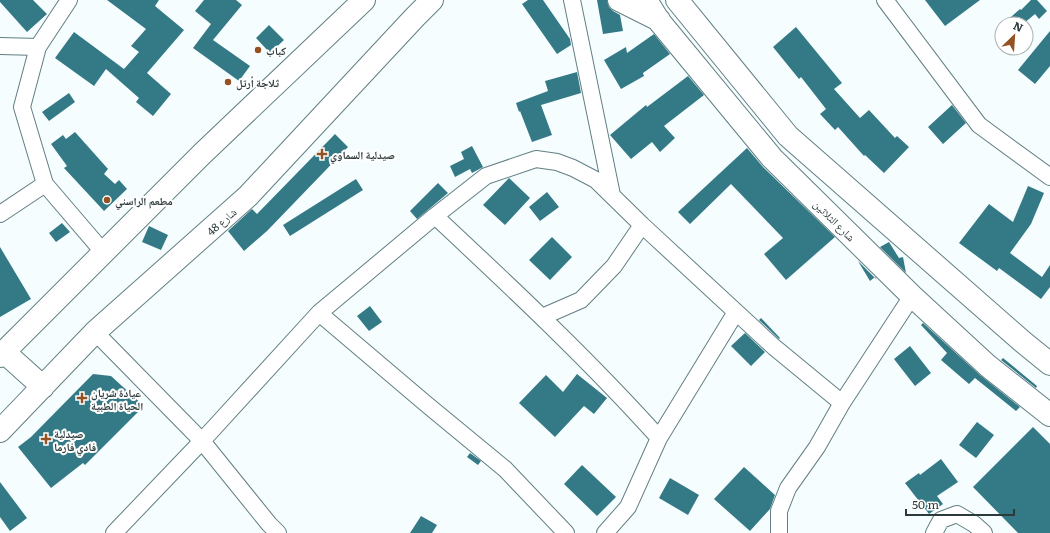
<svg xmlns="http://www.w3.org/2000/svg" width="1050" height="533" viewBox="0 0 1050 533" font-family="Literata,'Noto Naskh Arabic',serif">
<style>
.building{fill:#347a86}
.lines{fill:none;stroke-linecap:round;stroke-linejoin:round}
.street-casing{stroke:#617f84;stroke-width:18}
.secondary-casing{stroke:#617f84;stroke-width:24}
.street{stroke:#fff;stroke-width:16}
.secondary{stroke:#fff;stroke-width:22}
.poi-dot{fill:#945121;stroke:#fff;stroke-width:1.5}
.labels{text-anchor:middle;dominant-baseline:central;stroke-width:4;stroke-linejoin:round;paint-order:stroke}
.poi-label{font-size:11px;font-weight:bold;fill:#2d3a3c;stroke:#fff;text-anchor:start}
.street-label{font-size:11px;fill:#2d3a3c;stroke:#fff}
</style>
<rect width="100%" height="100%" fill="#f6fdfe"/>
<path class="building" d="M 0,0 L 33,0 L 47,14 L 27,32 L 0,2 Z
M 107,0 L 159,0 L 155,6 L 184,30 L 147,73 L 171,94 L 153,116 L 136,102 L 139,98 L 106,69 L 94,86 L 55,58 L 74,32 L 124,69 L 139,52 L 131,46 L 146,29 Z
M 204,0 L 236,0 L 242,5 L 213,40 L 250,66 L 239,81 L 193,48 L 211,24 L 195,11 Z
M 528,0 L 543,0 L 570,39 L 571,45 L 557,54 L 522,4 Z
M 597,0 L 607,0 L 609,7 L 613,11 L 620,15 L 623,31 L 603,34 Z
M 925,0 L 980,0 L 945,26 Z
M 1031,0 L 1037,0 L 1047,11 L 1039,19 L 1035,14 L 1023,24 L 1003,24 L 1020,9 L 1021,10 Z
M 269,25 L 284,40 L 270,53 L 256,38 Z
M 796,27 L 842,83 L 834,89 L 860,118 L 869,110 L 895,138 L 897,136 L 909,147 L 884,173 L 865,155 L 864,156 L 838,127 L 835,130 L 820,114 L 826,109 L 801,77 L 799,79 L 773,47 Z
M 1050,31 L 1050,66 L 1035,84 L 1018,70 Z
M 654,34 L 670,54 L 643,73 L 644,76 L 621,89 L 604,60 L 626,47 L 627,53 Z
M 577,72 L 581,93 L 541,105 L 552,135 L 532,142 L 520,111 L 519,112 L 516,103 L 548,91 L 545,81 Z
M 688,76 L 704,95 L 664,126 L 675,138 L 660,152 L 652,142 L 631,159 L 610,135 L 646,105 L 647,107 Z
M 69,93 L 75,102 L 49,121 L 42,112 Z
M 952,105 L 966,123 L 943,144 L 928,127 Z
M 75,132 L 108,169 L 104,174 L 115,184 L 119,180 L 127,189 L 104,211 L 64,168 L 67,166 L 51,144 L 63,135 L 66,139 Z
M 335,134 L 348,147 L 267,231 L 244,251 L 228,231 L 252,209 L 257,214 Z
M 472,146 L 483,167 L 472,173 L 470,169 L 455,177 L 450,166 L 464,159 L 461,152 Z
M 747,148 L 763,167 L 835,237 L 786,280 L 764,254 L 783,238 L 731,184 L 690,224 L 678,212 Z
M 509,178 L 530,198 L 505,225 L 483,205 Z
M 356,179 L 363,190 L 290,236 L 283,225 Z
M 438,183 L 448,193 L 417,219 L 410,211 Z
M 1028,186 L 1044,193 L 1031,224 L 1010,253 L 1042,277 L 1050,265 L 1050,287 L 1041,299 L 999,268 L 997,271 L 959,243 L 989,204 L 1013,222 Z
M 547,192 L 559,207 L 540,221 L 529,207 Z
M 62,223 L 70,232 L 56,242 L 49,233 Z
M 149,226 L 168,235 L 161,250 L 142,242 Z
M 552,237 L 572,257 L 550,280 L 529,260 Z
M 889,242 L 899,258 L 903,257 L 906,273 L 880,247 Z
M 0,247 L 31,299 L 0,317 Z
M 858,261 L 877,280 L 875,277 L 870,281 Z
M 370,306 L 382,322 L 369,331 L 357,316 Z
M 761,318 L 780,338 L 779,339 L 759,320 Z
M 923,323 L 980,375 L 1020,407 L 1016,411 L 975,378 L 969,384 L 941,360 L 947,353 L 921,325 Z
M 745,333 L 765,352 L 751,366 L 731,346 Z
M 910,346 L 931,373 L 915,386 L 894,359 Z
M 1003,358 L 1037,386 L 1036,388 L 1001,360 Z
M 93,374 L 111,376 L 144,406 L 85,465 L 83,463 L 51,488 L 18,447 L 31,437 Z
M 577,374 L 607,398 L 594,414 L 584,406 L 555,437 L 519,403 L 546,375 L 563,392 Z
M 977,422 L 994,435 L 976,458 L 959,445 Z
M 1033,427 L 1050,444 L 1050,533 L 1018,533 L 973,487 Z
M 470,453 L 481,461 L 478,465 L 467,457 Z
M 941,459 L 958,482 L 937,496 L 943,504 L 929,514 L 905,483 L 919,473 L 920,475 Z
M 582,465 L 616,497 L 597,516 L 564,484 Z
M 744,467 L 775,495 L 770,509 L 750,531 L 714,499 Z
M 670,478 L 699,495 L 688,515 L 659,498 Z
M 0,482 L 27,518 L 10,531 L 0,517 Z
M 421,516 L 437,525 L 432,533 L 410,533 Z"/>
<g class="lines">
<defs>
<path id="street" d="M 69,0 L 38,47 L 22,107 L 45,184 L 104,253
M 572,0 L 612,195
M 885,0 L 979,125 L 1050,177
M 0,46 L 38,47
M 0,214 L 45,184
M 435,216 C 512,288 589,360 659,438
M 319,313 L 425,403 L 505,469 L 566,533
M 542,317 L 581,300 L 614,266 L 642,225
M 95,332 L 202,441 L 269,524 L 278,533
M 114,533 L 202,441 L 319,313 L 435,216 L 486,176 L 536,159 L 557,162 L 573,168 L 596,180 L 642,225 L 774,347 L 842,403
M 605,533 L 628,507 L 659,438 L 736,312
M 779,533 L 779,511 L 788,488 L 817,447 L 842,403 L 912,296
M 934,533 L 941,520 L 957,514 L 974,524 L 984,533"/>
<path id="secondary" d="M 619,0 L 659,20
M 646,0 L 659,21 L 772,158 L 912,296 L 988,366 L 1050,415
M 677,0 L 788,136 L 1023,342 L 1050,364
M 4,352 L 43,387
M 0,356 L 202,154 L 364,0
M 0,431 L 95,332 L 248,196 L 415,17 L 432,0"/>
</defs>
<use href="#street" class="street-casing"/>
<use href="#secondary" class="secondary-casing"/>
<use href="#street" class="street"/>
<use href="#secondary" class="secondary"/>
</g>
<g class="poi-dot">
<circle cx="258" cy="50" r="4"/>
<circle cx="228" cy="82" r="4"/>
<path d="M320 148h4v4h4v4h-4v4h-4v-4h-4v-4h4z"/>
<circle cx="107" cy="200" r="4"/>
<path d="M80 392h4v4h4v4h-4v4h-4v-4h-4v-4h4z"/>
<path d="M44 433h4v4h4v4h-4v4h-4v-4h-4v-4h4z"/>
</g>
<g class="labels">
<g class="poi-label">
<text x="266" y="50">كباب</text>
<text x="236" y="82">ثلاجة أرتل</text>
<text x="330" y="154">صيدلية السماوي</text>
<text x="115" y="200">مطعم الراسني</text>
<text x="91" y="392">عيادة شريان<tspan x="91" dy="13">الحياة الطبية</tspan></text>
<text x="54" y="433">صيدلية<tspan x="54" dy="13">فادي فارما</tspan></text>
</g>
<g class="street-label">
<text transform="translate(835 220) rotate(45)">شارع الثلاثين</text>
<text transform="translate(221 221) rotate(-41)">شارع 48</text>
</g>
</g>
<g transform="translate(1014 36) rotate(25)"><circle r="19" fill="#ffffff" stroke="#abb0b1"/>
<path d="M0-3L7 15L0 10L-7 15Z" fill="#945121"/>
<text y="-6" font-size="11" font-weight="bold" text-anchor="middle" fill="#2d3a3c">N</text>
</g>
<path d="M906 509v6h108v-6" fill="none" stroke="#2d3a3c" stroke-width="2"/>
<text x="912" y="509" font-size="12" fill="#2d3a3c" stroke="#ffffff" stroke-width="3" paint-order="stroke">50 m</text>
</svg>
